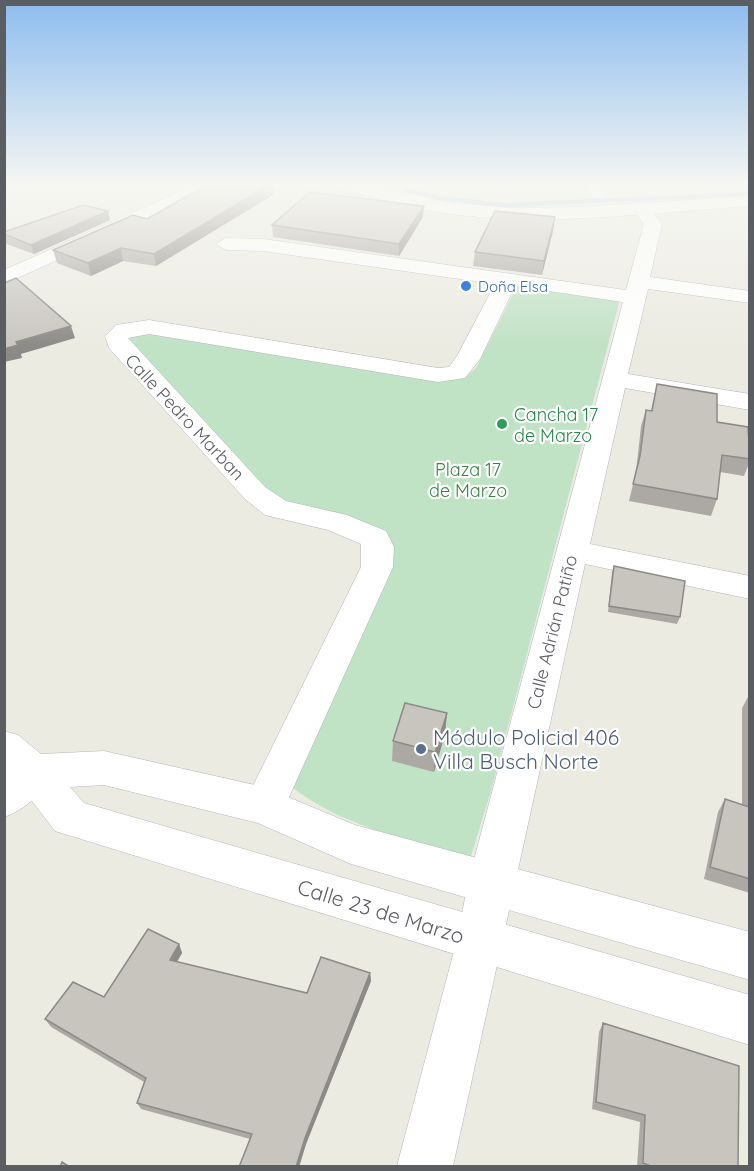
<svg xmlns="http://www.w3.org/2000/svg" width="754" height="1171" viewBox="0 0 754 1171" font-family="Quicksand,sans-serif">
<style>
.green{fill:#c0e2c5}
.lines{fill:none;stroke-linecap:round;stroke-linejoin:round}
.stream{fill:#a5c9f9;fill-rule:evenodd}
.street-casing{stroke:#b3b4b9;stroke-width:1}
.secondary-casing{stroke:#b4b6bc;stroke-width:1}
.street{fill:#fff;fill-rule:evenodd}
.secondary{fill:#fff;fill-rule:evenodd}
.wall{fill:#aca9a4}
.shaded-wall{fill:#8c8a86}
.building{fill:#c8c5bf;stroke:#8c8a86;stroke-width:1.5}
.shop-dot{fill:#3f7fe0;stroke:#fff;stroke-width:2}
.leisure-dot{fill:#2e9e5b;stroke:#fff;stroke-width:2}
.service-dot{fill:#5c6f8a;stroke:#fff;stroke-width:2}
.labels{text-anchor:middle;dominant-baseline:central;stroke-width:4.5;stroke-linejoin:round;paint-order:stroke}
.far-shop-label{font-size:15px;fill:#366cbe;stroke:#fff;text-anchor:start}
.leisure-label{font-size:18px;fill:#27864d;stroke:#fff;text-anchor:start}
.street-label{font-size:18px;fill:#5a5d62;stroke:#fff}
.park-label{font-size:18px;fill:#3a8147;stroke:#fff}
.near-service-label{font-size:21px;fill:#4e5e75;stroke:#fff;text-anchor:start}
.near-street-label{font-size:21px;fill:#5a5d62;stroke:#fff}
</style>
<rect width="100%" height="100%" fill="#ecebe2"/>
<path class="green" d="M 520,285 L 614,298 L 619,303 L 491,791 L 471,856 L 459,856 C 403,838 338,824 292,787 L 384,534 L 360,520 L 283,503 L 269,494 L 127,345 L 128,337 L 145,332 L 457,378 L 468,375 L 476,368 L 516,288 Z"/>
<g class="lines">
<path class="stream" d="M 404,188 L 441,196 L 504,203 L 750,192 L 750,196 L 504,207 L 441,200 L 402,191 Z"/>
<defs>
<path id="street" d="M 188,184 L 204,184 L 200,196 L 4,284 L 4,270 L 186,189 Z
M 584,184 L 600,184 L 607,194 L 604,198 L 592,198 Z
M 739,184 L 750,184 L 750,191 Z
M 640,202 L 646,203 L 662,224 L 650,277 L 750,291 L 750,303 L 648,289 L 628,374 L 750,394 L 750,410 L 625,388 L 590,544 L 750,576 L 750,599 L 585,564 L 453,1166 L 397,1166 L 457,940 L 468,882 L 623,302 L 515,286 L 480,359 L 465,378 L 438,382 L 149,334 L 128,338 L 265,487 L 286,501 L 347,515 L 386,531 L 394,547 L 393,567 L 285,806 L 279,819 L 264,825 L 249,819 L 243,806 L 361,567 L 361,544 L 328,530 L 265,515 L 245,499 L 109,348 L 105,336 L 116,325 L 149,320 L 438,368 L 449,367 L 457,356 L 495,284 L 263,251 L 226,250 L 216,244 L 226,238 L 263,239 L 626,290 L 644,224 L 631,207 Z
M 33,755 L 47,760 L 53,772 C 44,792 25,810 4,817 L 4,772 L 19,760 Z"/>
<path id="secondary" d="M 4,184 L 13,184 L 4,189 Z
M 333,184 L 367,184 L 445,202 L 513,208 L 581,207 L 750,196 L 750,206 C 660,212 569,224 479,217 C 431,214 382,199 335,188 Z
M 4,731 L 18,735 L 41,754 L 104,751 L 264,787 L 355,825 L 750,932 L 750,980 L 351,864 L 258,823 L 104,785 L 70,787 L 84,803 L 750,995 L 750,1045 L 55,831 L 19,784 L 4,772 Z"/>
</defs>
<use href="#street" class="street-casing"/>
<use href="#secondary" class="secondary-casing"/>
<use href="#street" class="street"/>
<use href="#secondary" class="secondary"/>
</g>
<path class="wall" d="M 208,184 L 273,184 L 273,195 L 156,266 L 123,261 L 91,276 L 57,263 L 53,250 L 147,219 Z
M 108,211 L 110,220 L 34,254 L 4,243 L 4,232 Z
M 423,217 L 399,256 L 273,237 L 272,225 Z
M 553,231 L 542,275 L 473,266 L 475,252 Z
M 657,384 L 717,422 L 750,452 L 750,461 L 744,476 L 720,472 L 717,499 L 711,516 L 629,501 L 636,472 L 641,426 L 646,410 L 651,411 Z
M 614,566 L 680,617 L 677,624 L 608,612 L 612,572 Z
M 749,695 L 750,695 L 750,893 L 704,879 L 718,812 L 725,799 L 742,805 L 742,708 Z
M 447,713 L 445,734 L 434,772 L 392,761 L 393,741 Z
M 179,944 L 182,953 L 177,962 L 307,993 L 370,973 L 371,981 L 306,1144 L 299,1167 L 239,1167 L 250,1139 L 141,1109 L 137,1103 L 144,1082 L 51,1027 L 45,1019 L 104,997 Z
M 603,1023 L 738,1167 L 637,1167 L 640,1122 L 592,1109 L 599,1032 Z"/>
<path class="shaded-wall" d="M 271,184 L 273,184 L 273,195 L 156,266 L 154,254 Z
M 424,206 L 423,217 L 399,256 L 399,244 Z
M 108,211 L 110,220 L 34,254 L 31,245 Z
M 555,217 L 553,231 L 542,275 L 544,261 Z
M 121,248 L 123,261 L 91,276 L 88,263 Z
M 71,326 L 75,338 L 21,354 L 22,358 L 4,362 L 4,349 L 16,342 Z
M 447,713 L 445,734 L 434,772 L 435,752 Z
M 179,944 L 182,953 L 173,968 L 170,960 Z
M 370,973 L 371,981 L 306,1144 L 299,1167 L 296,1167 L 305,1138 Z"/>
<path class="building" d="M 208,184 L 271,184 L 154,254 L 121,248 L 88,263 L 53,250 L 133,215 L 147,219 Z
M 310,192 L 424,206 L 399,244 L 272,225 Z
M 83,205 L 108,211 L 31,245 L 4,234 L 4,232 Z
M 495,211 L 555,217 L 544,261 L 475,252 Z
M 16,278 L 71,326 L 16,342 L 18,345 L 4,349 L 4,283 Z
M 657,384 L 717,394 L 717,422 L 748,427 L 750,459 L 722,455 L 717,499 L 633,484 L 640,456 L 646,410 L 652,411 Z
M 614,566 L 685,581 L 680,617 L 609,606 Z
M 749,695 L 750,695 L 750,879 L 710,867 L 725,799 L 749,807 Z
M 405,703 L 447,713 L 435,752 L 393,741 Z
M 148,929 L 179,944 L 170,960 L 307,993 L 321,957 L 370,973 L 305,1138 L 296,1167 L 239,1167 L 252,1134 L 137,1103 L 146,1078 L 45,1019 L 73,982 L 104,997 Z
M 603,1023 L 739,1066 L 738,1167 L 653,1167 L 643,1163 L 645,1115 L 596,1102 Z
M 62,1162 L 70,1167 L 60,1167 Z"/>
<linearGradient id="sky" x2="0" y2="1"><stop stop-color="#8dbcef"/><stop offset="0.53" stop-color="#f6f6f2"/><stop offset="1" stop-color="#f6f6f2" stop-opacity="0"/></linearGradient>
<rect width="754" height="348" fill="url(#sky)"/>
<circle class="shop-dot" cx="466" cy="286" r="6"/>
<circle class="leisure-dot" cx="502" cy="424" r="6"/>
<circle class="service-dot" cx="421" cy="749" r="6"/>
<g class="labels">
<g class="far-shop-label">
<text x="478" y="286">Doña Elsa</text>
</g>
<g class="leisure-label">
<text x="514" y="414">Cancha 17<tspan x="514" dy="21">de Marzo</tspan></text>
</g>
<g class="street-label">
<text transform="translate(185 417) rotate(47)">Calle Pedro Marban</text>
<text transform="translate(552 632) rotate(-76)">Calle Adrián Patiño</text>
</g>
<g class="park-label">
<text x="468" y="469">Plaza 17<tspan x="468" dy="21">de Marzo</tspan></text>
</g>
<g class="near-service-label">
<text x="433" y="737">Módulo Policial 406<tspan x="433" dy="24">Villa Busch Norte</tspan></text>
</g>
<g class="near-street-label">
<text transform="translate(381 911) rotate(17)">Calle 23 de Marzo</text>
</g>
</g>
<rect width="754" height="1171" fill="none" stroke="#5a5d62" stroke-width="12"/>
</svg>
